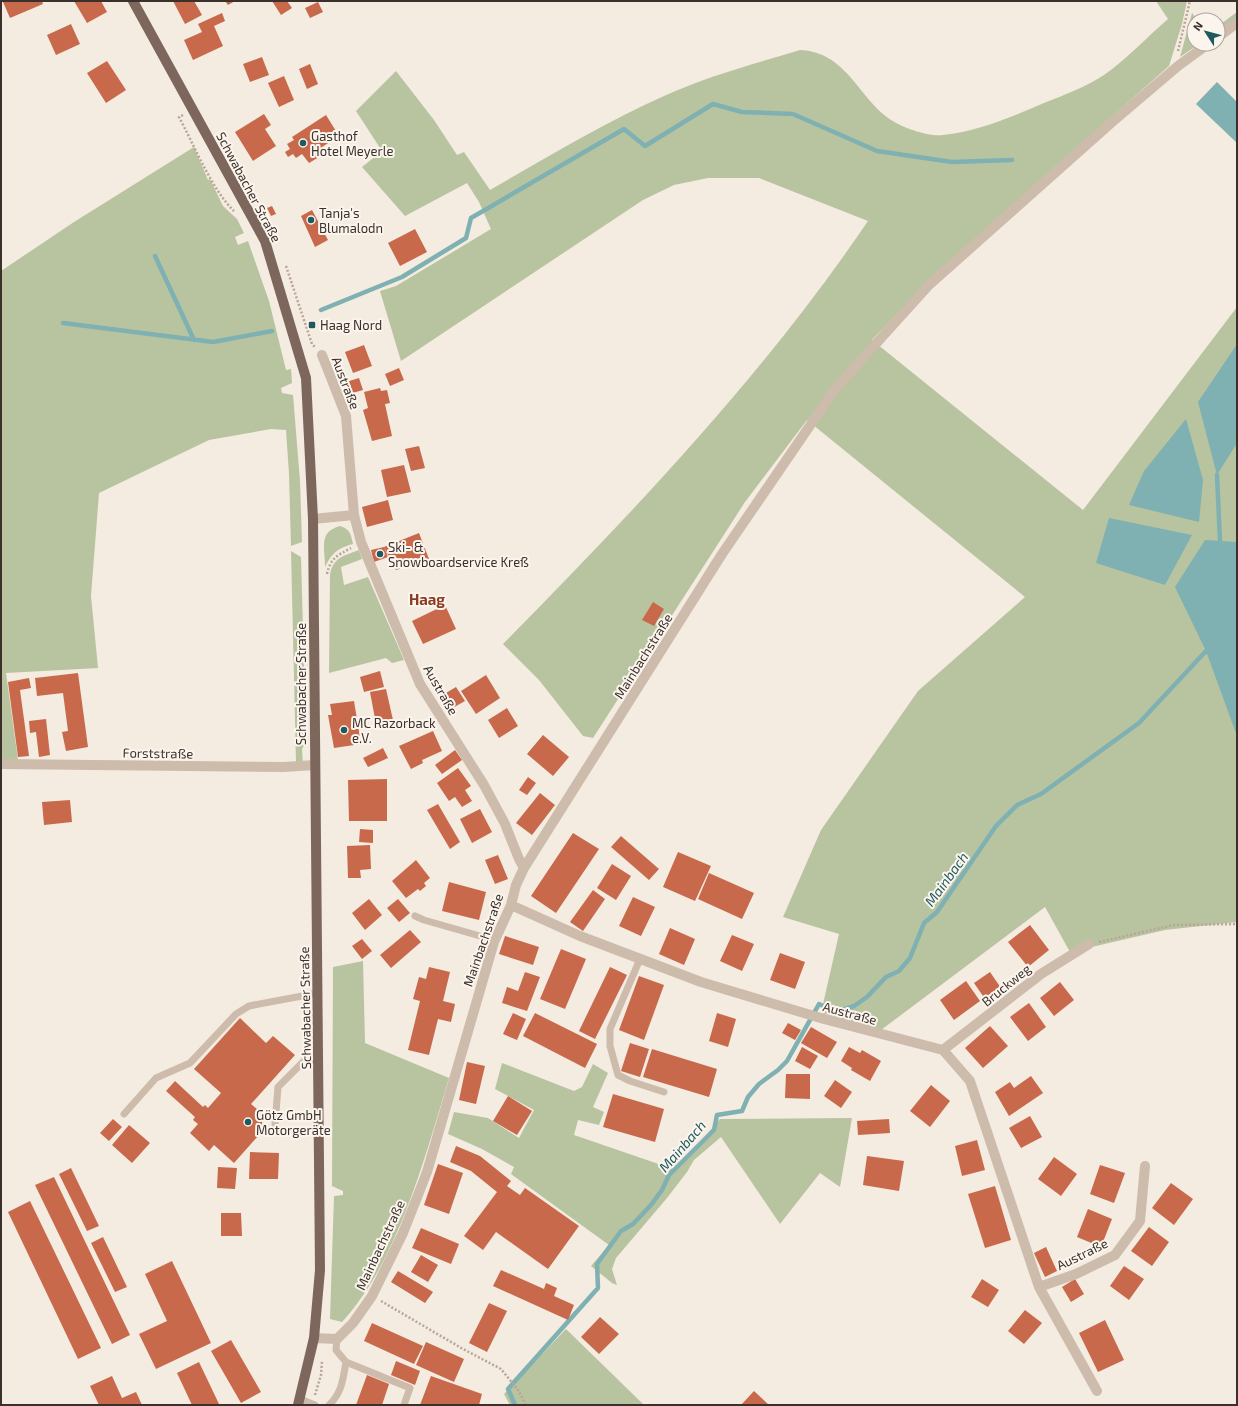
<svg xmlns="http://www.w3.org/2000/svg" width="1238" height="1406" viewBox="0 0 1238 1406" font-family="'Exo 2',sans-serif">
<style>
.green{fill:#b8c4a0}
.water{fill:#7fb0b2}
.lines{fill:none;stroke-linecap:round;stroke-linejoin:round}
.stream{stroke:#7fb0b2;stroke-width:4.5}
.building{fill:#c8694b}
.path{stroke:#b9a596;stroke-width:2.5;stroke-dasharray:2 2;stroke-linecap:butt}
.lane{stroke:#cdbbac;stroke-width:7}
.street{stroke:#cdbbac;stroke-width:10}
.primary{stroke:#7d675c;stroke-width:10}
.poi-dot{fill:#1f5a5e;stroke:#fbf5ee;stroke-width:1.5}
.labels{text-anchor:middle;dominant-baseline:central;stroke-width:4;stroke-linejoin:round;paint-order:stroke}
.poi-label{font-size:13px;fill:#3b302b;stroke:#fbf5ee;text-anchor:start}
.street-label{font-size:13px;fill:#3b302b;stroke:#fbf5ee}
.water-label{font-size:14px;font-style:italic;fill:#1f5a5e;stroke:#fbf5ee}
.quarter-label{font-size:15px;font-weight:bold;fill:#8c3b22;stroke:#fbf5ee}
</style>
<rect width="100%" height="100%" fill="#f4ebe1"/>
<path class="green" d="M 1156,1 L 1187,1 L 1182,24 L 1169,66 L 1050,171 L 915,295 L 872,340 L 1083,510 L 1237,307 L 1237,922 L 1165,930 L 1070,952 L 1045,907 L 881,1030 L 821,1013 L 839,934 L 783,917 L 821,830 L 918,691 L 1025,597 L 807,420 L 745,502 L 593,738 L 583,736 L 539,680 L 503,644 C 634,511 763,376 868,221 L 759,178 L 708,178 L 674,185 L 643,200 L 401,361 L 380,291 L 396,286 L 491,229 L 479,202 L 467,183 L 405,216 L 362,167 L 382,151 L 356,111 L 396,71 L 434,120 L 457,155 L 464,152 L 490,190 C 547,157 604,123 664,96 C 708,76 754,64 800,50 C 847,52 858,98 891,120 C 903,128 929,137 943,135 C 979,131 1011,117 1044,103 C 1064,95 1086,87 1104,75 C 1127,59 1147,37 1168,19 Z
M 1237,12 L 1237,18 L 1218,31 L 1218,26 Z
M 1192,13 L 1196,18 L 1190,40 L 1194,44 L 1199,44 L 1180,57 Z
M 194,147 L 208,180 L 210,179 L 223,206 L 237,219 L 244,233 L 235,237 L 238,245 L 248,241 L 269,301 L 286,370 L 291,369 L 292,383 L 281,388 L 282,393 L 293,395 L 300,481 L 302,542 L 291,546 L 289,474 L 286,430 L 271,429 L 209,440 L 99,493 L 91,596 L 98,668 L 6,673 L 18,760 L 1,761 L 1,271 L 74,222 Z
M 340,526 C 350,529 351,534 353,544 C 338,548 332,553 325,567 C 325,548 318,532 340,526 Z
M 359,550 L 362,559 L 341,567 L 344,585 L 368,577 L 404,660 L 392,663 L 386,658 L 329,673 L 330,575 C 333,557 344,556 359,550 Z
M 291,551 L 301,557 L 306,741 L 302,749 L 303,766 L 296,762 Z
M 363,961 L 365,1043 L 449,1078 C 425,1157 398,1261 342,1322 L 330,1319 L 334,1196 L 343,1195 L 343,1191 L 332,1186 L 333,967 Z
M 303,1000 L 310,1001 L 309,1046 L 303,1046 Z
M 502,1063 L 574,1091 L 582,1087 L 593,1064 L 608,1073 L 593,1107 L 604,1112 L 599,1125 L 578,1120 L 574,1135 L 676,1170 L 720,1119 L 852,1118 L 840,1187 L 820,1173 L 780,1224 L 721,1137 L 694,1160 L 687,1172 L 667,1198 L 616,1258 L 612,1269 L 617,1285 L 612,1283 L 591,1266 L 609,1245 L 511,1174 L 514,1167 L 482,1149 L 448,1134 L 454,1112 L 488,1118 L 519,1138 L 534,1110 L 495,1089 Z
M 566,1329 L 644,1405 L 510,1405 L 504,1394 Z"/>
<path class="water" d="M 1217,82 L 1237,102 L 1237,143 L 1196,104 Z
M 1237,344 L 1237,443 L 1217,475 L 1198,402 Z
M 1186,419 L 1203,480 L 1199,522 L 1129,505 L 1144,471 Z
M 1109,518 L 1192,535 L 1165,585 L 1096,563 Z
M 1205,540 L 1237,542 L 1237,736 L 1206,651 L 1175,587 Z"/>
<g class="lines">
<path class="stream" d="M 155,256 L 194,340
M 321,310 L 402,277 L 466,238 L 471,218 L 624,129 L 645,146 L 713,104 L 742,112 L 793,114 L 877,151 L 952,162 L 1012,160
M 63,323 L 213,342 L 272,331
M 1217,475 L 1220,541
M 515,1405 L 508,1389 L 598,1288 L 597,1264 L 621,1231 L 633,1224 L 651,1205 L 662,1190 L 669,1175 L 714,1130 L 717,1115 L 742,1111 L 748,1097 L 759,1084 L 778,1070 L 787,1061 L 819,1004 L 836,1012 L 854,1006 L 867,997 L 886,977 L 899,971 L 910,958 L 924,923 L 937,912 L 996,826 L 1017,805 L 1041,794 L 1139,723 L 1206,651"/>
</g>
<path class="building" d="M 5,1 L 42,1 L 43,4 L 10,18 L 3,2 Z
M 74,1 L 101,1 L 107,12 L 87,23 Z
M 173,1 L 194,1 L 202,15 L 185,24 Z
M 225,1 L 235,1 L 228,5 Z
M 272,1 L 287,1 L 292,8 L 281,15 Z
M 318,2 L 323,12 L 310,18 L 305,8 Z
M 222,13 L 225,21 L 214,26 L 223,46 L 193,60 L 184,40 L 202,32 L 198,24 Z
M 71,24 L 80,44 L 56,55 L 47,35 Z
M 262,57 L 269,75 L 250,82 L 243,64 Z
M 107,61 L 126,90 L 106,103 L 87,73 Z
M 310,64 L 318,84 L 307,89 L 299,69 Z
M 284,76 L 294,100 L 279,107 L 268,83 Z
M 264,114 L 271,125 L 265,129 L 276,146 L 253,161 L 235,132 Z
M 326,115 L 339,136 L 322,147 L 326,153 L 309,163 L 302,154 L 296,158 L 293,154 L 288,157 L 285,152 L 290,149 L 287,144 L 294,140 L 292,137 Z
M 272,206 L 276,214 L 271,216 L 267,208 Z
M 312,210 L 328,240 L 315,247 L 301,216 Z
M 415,229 L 427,252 L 400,266 L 388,243 Z
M 364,345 L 372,366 L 353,373 L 345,352 Z
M 399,368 L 404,380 L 390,386 L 385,374 Z
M 359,378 L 363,390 L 349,394 L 346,382 Z
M 380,388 L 381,391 L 387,390 L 390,403 L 385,404 L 392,436 L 372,441 L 363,410 L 368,408 L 364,392 Z
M 419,446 L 425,468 L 411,471 L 405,449 Z
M 404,465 L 411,492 L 387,497 L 381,470 Z
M 388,500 L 393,520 L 367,527 L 362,507 Z
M 419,533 L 429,559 L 396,570 L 384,547 Z
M 384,547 L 388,557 L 374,562 L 371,550 Z
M 653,602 L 664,609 L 654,626 L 642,620 Z
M 445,605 L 456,629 L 423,644 L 412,621 Z
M 380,671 L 384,687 L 364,692 L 360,677 Z
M 78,673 L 88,747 L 66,751 L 62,732 L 68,731 L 63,693 L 37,696 L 35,678 Z
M 486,675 L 500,698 L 476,714 L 461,691 Z
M 29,678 L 31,688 L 20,690 L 29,756 L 18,757 L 8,682 Z
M 456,687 L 465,701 L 449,710 L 441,696 Z
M 386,689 L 393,720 L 376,724 L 370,692 Z
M 354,701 L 361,744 L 334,748 L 328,715 L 332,715 L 330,704 Z
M 507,708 L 518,726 L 499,738 L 488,720 Z
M 46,719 L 50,755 L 39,757 L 36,732 L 30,733 L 29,721 Z
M 433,731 L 442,751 L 422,760 L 423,763 L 411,769 L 399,746 Z
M 543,735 L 569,757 L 553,776 L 527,754 Z
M 383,748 L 388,758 L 368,767 L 363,758 Z
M 455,750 L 462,760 L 442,774 L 435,765 Z
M 458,768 L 471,786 L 465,790 L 472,801 L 462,807 L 455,797 L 449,801 L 437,783 Z
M 528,777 L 536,783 L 527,795 L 519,790 Z
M 387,779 L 387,821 L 349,821 L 348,780 Z
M 540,793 L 555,805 L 532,835 L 516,823 Z
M 70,800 L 72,822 L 44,825 L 42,802 Z
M 438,804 L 460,842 L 450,849 L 427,810 Z
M 480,809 L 492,832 L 472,843 L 460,819 Z
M 360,829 L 373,830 L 373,843 L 359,842 Z
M 573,833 L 599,849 L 556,913 L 531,896 Z
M 621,836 L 659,869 L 649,880 L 611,847 Z
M 370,845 L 371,869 L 360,870 L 361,878 L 348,878 L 347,846 Z
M 678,852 L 711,866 L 695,901 L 663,887 Z
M 498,855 L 508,879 L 495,884 L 485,860 Z
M 416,860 L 430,878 L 424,883 L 426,886 L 420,891 L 418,889 L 406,898 L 392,881 Z
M 612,864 L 631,876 L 616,900 L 597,888 Z
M 709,873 L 754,893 L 742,919 L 698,899 Z
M 449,882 L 486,892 L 479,920 L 442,911 Z
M 593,890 L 605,899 L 583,931 L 570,922 Z
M 633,897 L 655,907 L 641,936 L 619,926 Z
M 369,899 L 382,915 L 365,930 L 352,913 Z
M 398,899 L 410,913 L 399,922 L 387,908 Z
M 1030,925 L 1049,950 L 1028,967 L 1008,942 Z
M 670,928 L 695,939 L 684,965 L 659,954 Z
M 410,930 L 421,942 L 391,968 L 380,955 Z
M 732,935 L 754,944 L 742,971 L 720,961 Z
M 505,936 L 539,947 L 533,965 L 499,954 Z
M 362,939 L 372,951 L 362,959 L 352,946 Z
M 561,949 L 586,959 L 565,1009 L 540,999 Z
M 780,953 L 805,962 L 795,989 L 770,980 Z
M 429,967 L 450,972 L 443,1001 L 455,1004 L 451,1022 L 438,1019 L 429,1055 L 408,1050 L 420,1001 L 413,999 L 419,977 L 426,979 Z
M 610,967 L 627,975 L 595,1039 L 579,1031 Z
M 525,972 L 540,977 L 527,1011 L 502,1003 L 507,987 L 518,991 Z
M 990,972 L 1001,988 L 985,999 L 974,983 Z
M 639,976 L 664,985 L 644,1040 L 619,1030 Z
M 966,981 L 980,1001 L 954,1020 L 940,1000 Z
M 1060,982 L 1074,1000 L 1054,1016 L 1040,998 Z
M 1029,1003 L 1046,1027 L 1028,1041 L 1010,1017 Z
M 513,1013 L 526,1019 L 517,1040 L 503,1034 Z
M 535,1013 L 597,1044 L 585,1068 L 523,1036 Z
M 717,1013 L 736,1019 L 728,1047 L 709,1041 Z
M 240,1018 L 266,1043 L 273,1036 L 295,1055 L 251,1104 L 264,1115 L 259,1135 L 234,1163 L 214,1145 L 209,1151 L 190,1133 L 198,1124 L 193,1120 L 195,1117 L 166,1091 L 175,1081 L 203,1107 L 205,1105 L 208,1108 L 221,1093 L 194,1069 Z
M 788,1023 L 801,1030 L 795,1040 L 782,1033 Z
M 990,1026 L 1008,1046 L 983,1068 L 965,1048 Z
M 811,1027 L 837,1042 L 827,1058 L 801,1043 Z
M 630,1043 L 649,1049 L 640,1077 L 621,1071 Z
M 802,1047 L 818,1056 L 810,1069 L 795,1061 Z
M 849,1047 L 860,1053 L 862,1050 L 881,1061 L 870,1081 L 851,1070 L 852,1068 L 841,1061 Z
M 652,1049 L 717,1069 L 709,1097 L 643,1077 Z
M 467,1062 L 485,1066 L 476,1104 L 459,1100 Z
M 786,1074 L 810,1074 L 810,1099 L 785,1098 Z
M 1031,1076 L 1043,1093 L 1009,1116 L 995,1092 L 1010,1082 L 1014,1088 Z
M 835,1080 L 852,1092 L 841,1108 L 824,1096 Z
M 931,1085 L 950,1101 L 930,1127 L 910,1111 Z
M 613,1094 L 664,1109 L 655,1142 L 603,1127 Z
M 508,1096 L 532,1111 L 517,1135 L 493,1121 Z
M 1030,1116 L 1042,1137 L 1021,1148 L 1009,1128 Z
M 113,1119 L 122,1127 L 109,1141 L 100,1133 Z
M 889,1119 L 890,1133 L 858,1135 L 857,1121 Z
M 129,1125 L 150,1143 L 132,1163 L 112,1145 Z
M 977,1140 L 985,1170 L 962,1176 L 955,1146 Z
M 456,1146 L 480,1156 L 511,1181 L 507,1186 L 520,1195 L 525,1188 L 579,1226 L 548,1269 L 496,1232 L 483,1250 L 464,1236 L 497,1192 L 471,1171 L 450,1162 Z
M 250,1152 L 279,1153 L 278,1179 L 249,1179 Z
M 867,1156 L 904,1161 L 899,1191 L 863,1185 Z
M 1054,1157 L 1077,1174 L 1061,1196 L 1038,1179 Z
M 438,1164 L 463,1173 L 449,1214 L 424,1205 Z
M 1100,1165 L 1125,1173 L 1114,1203 L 1090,1194 Z
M 218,1167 L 237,1168 L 235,1189 L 217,1188 Z
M 71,1168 L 99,1226 L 87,1231 L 59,1174 Z
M 54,1177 L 130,1335 L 112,1344 L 35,1185 Z
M 1171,1183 L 1193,1199 L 1174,1225 L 1152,1208 Z
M 995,1186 L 1011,1240 L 985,1248 L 968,1194 Z
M 30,1201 L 101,1348 L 78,1359 L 8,1212 Z
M 1088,1209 L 1112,1219 L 1101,1247 L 1077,1237 Z
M 221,1213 L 241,1213 L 242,1236 L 221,1236 Z
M 1149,1227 L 1169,1242 L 1152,1266 L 1131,1251 Z
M 421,1228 L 459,1244 L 451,1264 L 412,1248 Z
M 103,1237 L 127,1287 L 115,1292 L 91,1243 Z
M 1046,1247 L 1057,1271 L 1045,1277 L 1034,1253 Z
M 421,1255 L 438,1265 L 428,1282 L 411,1272 Z
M 172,1261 L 211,1343 L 156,1369 L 139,1334 L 167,1321 L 145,1274 Z
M 1124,1266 L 1144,1279 L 1129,1300 L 1110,1286 Z
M 501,1270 L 544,1289 L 546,1283 L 557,1288 L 554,1296 L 574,1305 L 568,1320 L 493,1286 Z
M 398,1271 L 433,1292 L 425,1303 L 391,1282 Z
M 982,1279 L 999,1290 L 988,1307 L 971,1297 Z
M 1075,1279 L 1084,1294 L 1071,1302 L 1062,1287 Z
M 489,1303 L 507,1311 L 487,1352 L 469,1343 Z
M 1025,1310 L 1042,1323 L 1024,1344 L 1008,1331 Z
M 600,1317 L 619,1334 L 599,1354 L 581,1337 Z
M 1105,1320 L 1124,1360 L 1098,1372 L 1079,1333 Z
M 372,1323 L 423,1346 L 414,1364 L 364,1341 Z
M 231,1340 L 261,1392 L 241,1403 L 211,1351 Z
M 426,1342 L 464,1359 L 454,1382 L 416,1365 Z
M 396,1361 L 420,1371 L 415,1385 L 391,1375 Z
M 199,1362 L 219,1404 L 217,1405 L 192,1405 L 177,1373 Z
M 367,1375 L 389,1384 L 382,1405 L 356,1405 Z
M 112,1376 L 122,1398 L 136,1392 L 142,1405 L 99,1405 L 90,1386 Z
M 431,1376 L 482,1394 L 479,1405 L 420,1405 Z
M 754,1391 L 769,1405 L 741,1405 Z"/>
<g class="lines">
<path class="path" d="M 1178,51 L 1190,1
M 183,115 L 179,117 C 194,145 212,190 234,211
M 286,266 L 312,344 L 315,347
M 307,328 L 312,325
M 327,574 C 331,557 337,556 351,548
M 1099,942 L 1174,925 L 1237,924
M 381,1301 L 463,1349 L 501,1369 L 518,1390 L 526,1405
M 315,1395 L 321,1375 L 322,1361"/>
<path class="lane" d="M 415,916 L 424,920 L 494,940
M 640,959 L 610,1029 L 610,1046 L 618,1075 L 630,1081 L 664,1092
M 124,1114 L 156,1078 L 190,1063 L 236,1014 L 249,1006 L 318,993
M 275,1124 L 278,1087 L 304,1061 L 319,1061
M 337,1339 L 336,1350 L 346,1362 L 410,1388 L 404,1405
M 300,1399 L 315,1405
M 329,1405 C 342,1393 343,1379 346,1362"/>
<path class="street" d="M 1218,37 L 1237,23
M 322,355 L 346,416 L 354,515 L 361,542 L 420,684 L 484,785 L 505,824 L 519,859 L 524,868
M 313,519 L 354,515
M 1,764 L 284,767 L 315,765
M 511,905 L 580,936 L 701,982 L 824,1019 L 943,1050 L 970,1081 L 1039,1287 L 1097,1391
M 943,1050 L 1041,974 L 1089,944
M 1039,1287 L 1076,1274 L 1115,1255 L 1140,1221 L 1145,1166
M 314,1338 L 337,1339 L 353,1323 L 372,1296 L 403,1233 L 427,1172 L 494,942 L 511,905 L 516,885 L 524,868 L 722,554 L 835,389 L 929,285 L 1111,123 L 1178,66 L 1208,44"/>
<path class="primary" d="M 133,1 L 265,241 L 306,378 L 313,519 L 320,1270 L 314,1338 L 298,1405"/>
</g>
<g class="poi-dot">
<circle cx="303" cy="143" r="4"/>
<circle cx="311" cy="220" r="4"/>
<rect x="308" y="321" width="8" height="8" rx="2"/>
<circle cx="380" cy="554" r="4"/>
<circle cx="344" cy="730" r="4"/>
<circle cx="248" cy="1122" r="4"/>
</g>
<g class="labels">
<g class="poi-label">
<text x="311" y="136">Gasthof<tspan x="311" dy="15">Hotel Meyerle</tspan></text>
<text x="319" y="213">Tanja's<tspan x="319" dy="15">Blumalodn</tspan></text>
<text x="320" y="325">Haag Nord</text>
<text x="388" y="547">Ski- &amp;<tspan x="388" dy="15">Snowboardservice Kreß</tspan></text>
<text x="352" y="723">MC Razorback<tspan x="352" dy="15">e.V.</tspan></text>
<text x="256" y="1115">Götz GmbH<tspan x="256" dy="15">Motorgeräte</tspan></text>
</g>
<g class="street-label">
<text transform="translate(249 187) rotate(62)">Schwabacher Straße</text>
<text transform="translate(346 383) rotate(69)">Austraße</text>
<text transform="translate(643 656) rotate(-58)">Mainbachstraße</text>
<text transform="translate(301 684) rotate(-90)">Schwabacher Straße</text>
<text transform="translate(441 690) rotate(60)">Austraße</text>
<text transform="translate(158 753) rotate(1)">Forststraße</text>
<text transform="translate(483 940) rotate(-71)">Mainbachstraße</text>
<text transform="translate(1006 985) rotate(-39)">Bruckweg</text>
<text transform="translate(305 1008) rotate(-91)">Schwabacher Straße</text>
<text transform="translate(850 1013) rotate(15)">Austraße</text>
<text transform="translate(380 1245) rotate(-65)">Mainbachstraße</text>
<text transform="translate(1082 1254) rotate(-26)">Austraße</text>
</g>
<g class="water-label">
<text transform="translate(946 879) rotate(-54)">Mainbach</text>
<text transform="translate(682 1146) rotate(-49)">Mainbach</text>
</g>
<g class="quarter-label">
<text x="427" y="599">Haag</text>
</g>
</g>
<rect width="1238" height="1406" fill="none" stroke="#3b302b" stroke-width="4"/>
<g transform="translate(1206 32) rotate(306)"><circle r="19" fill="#fbf5ee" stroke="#aea6a0"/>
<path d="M0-3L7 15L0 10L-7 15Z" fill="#1f5a5e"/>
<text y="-6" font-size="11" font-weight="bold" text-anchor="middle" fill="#3b302b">N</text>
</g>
</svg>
